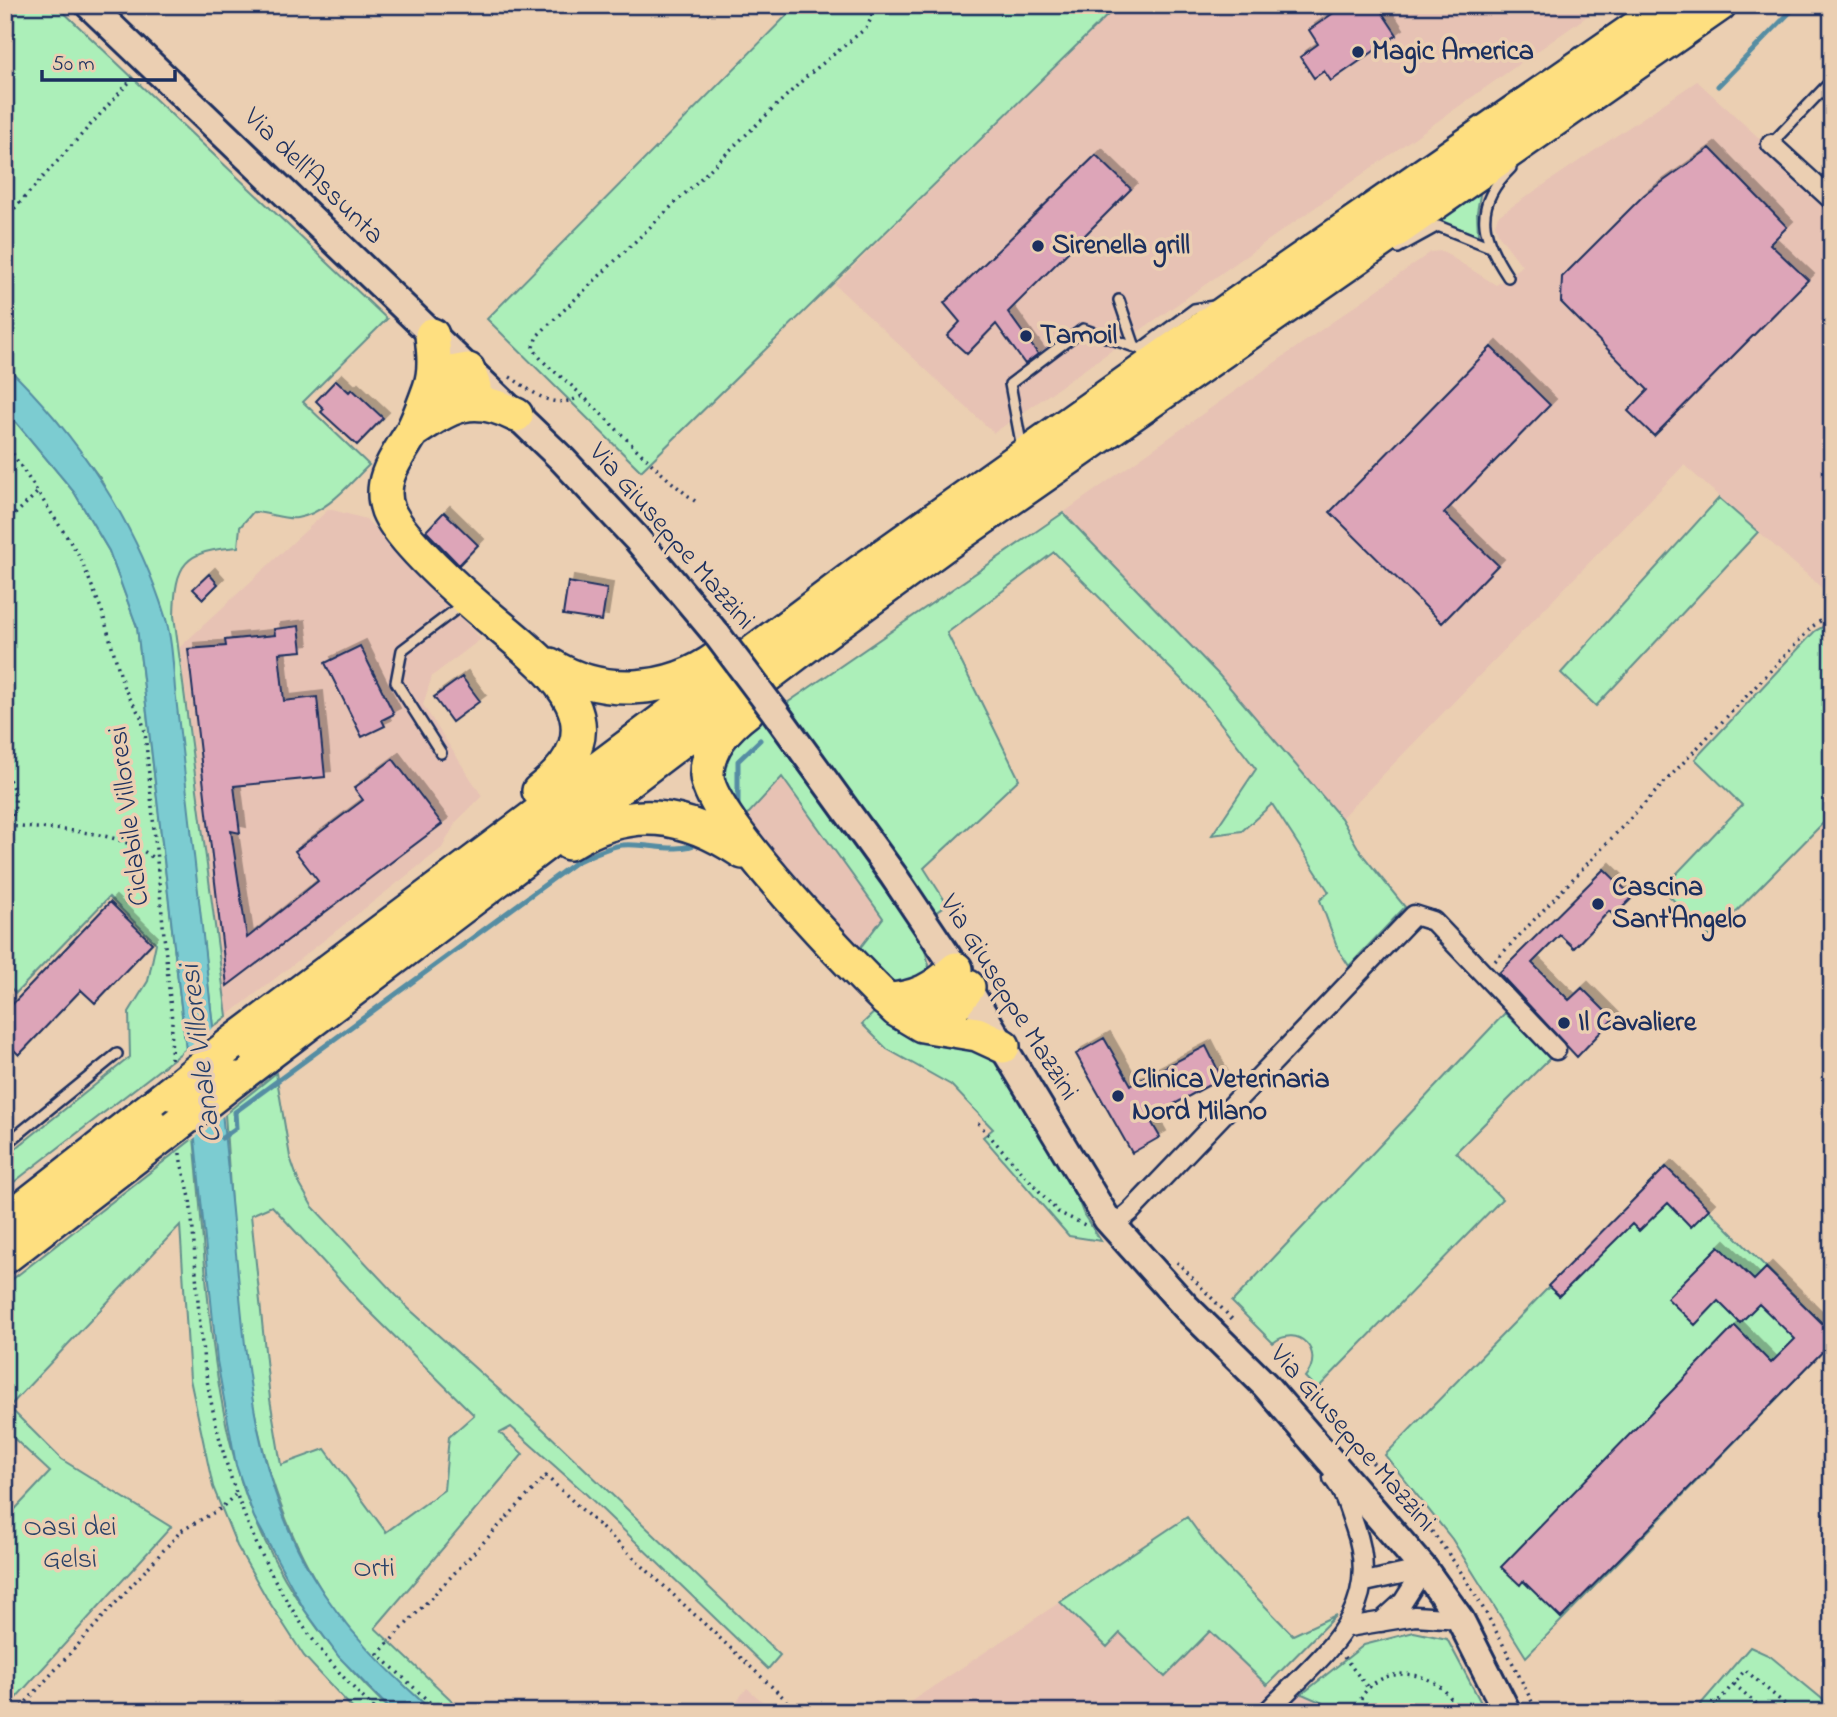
<svg xmlns="http://www.w3.org/2000/svg" width="1837" height="1717" viewBox="0 0 1837 1717" font-family="'Indie Flower',sans-serif">
<style>
.built{fill:#e7c2b4}
.green{fill:#acefb9;stroke:#648f8c;stroke-width:2;fill-rule:evenodd}
.water{fill:#7bccd1;stroke:#558da3;stroke-width:2}
.pier{fill:#ebcfb2}
.lines{fill:none;stroke-linecap:round;stroke-linejoin:round}
.stream{stroke:#558da3;stroke-width:5}
.building{fill:#dda5b8;stroke:#1b2f5e;stroke-width:2;filter:url(#shadow)}
.lane-casing{stroke:#1b2f5e;stroke-width:14}
.street-casing{stroke:#1b2f5e;stroke-width:23}
.secondary-casing{stroke:#1b2f5e;stroke-width:32}
.highway-casing{stroke:#1b2f5e;stroke-width:38}
.path{stroke:#1b2f5e;stroke-width:3.5;stroke-dasharray:2 5;stroke-linecap:butt}
.lane{stroke:#ebcfb2;stroke-width:9}
.street{stroke:#ebcfb2;stroke-width:18}
.secondary{stroke:#ebcfb2;stroke-width:26}
.highway{stroke:#fedf80;stroke-width:33}
.secondary-bridge-casing{stroke:#1b2f5e;stroke-width:32;stroke-linecap:butt}
.highway-bridge-casing{stroke:#1b2f5e;stroke-width:38;stroke-linecap:butt}
.secondary-bridge{stroke:#ebcfb2;stroke-width:26}
.highway-bridge{stroke:#fedf80;stroke-width:33}
.poi-dot{fill:#1b2f5e;stroke:#ebcfb2;stroke-width:2.5}
.labels{text-anchor:middle;dominant-baseline:central;stroke-width:7;stroke-linejoin:round;paint-order:stroke}
.poi-label{font-size:28px;font-weight:bold;fill:#1b2f5e;stroke:#ebcfb2;text-anchor:start}
.street-label{font-size:28px;fill:#1b2f5e;stroke:#ebcfb2}
.park-label{font-size:28px;fill:#2a4267;stroke:#ebcfb2}
.water-label{font-size:30px;font-style:italic;fill:#253f6a;stroke:#ebcfb2}
</style>
<defs>
<filter id="shadow"><feDropShadow dx="6" dy="-6" stdDeviation="0" flood-color="#0004"/></filter>
</defs>
<rect width="100%" height="100%" fill="#ebcfb2"/>
<filter id="ink" filterUnits="userSpaceOnUse"><feTurbulence type="fractalNoise" baseFrequency=".0143" numOctaves="2"/><feDisplacementMap in="SourceGraphic" scale="14" xChannelSelector="R" yChannelSelector="G"/><feConvolveMatrix kernelMatrix="1 2 1 2 8 2 1 2 1" color-interpolation-filters="sRGB"/></filter>
<g filter="url(#ink)">
<path class="built" d="M 1118,5 L 1603,5 L 994,433 L 835,285 Z
M 1697,81 L 1832,205 L 1832,597 L 1684,465 L 1341,818 L 1219,675 L 1063,513 L 1431,252 L 1442,251 L 1496,285 L 1508,277 L 1522,266 L 1498,234 L 1495,224 L 1498,216 Z
M 329,509 L 366,519 L 481,639 L 432,676 L 423,705 L 482,796 L 456,822 L 442,848 L 227,1016 L 180,647 Z
M 782,776 L 883,918 L 860,948 L 754,833 L 749,813 Z
M 1060,1602 L 1107,1646 L 1120,1633 L 1165,1677 L 1209,1631 L 1267,1685 L 1317,1699 L 1335,1712 L 895,1712 Z
M 747,1688 L 774,1712 L 728,1712 Z"/>
<path class="green" d="M 5,5 L 56,5 L 387,319 L 303,402 L 369,465 C 349,484 327,513 297,518 C 284,520 267,512 253,512 L 240,527 L 238,547 C 184,551 175,563 174,616 L 227,1016 L 213,1027 L 166,619 L 100,478 L 55,419 L 5,365 Z
M 797,5 L 1118,5 L 641,471 L 487,319 Z
M 1481,189 L 1477,212 L 1478,236 L 1456,227 L 1433,224 Z
M 5,409 L 74,492 L 109,551 L 137,627 L 186,1049 L 5,1189 L 5,1157 L 130,1057 L 129,1012 L 148,981 L 156,943 L 109,897 L 16,993 L 5,983 Z
M 1719,498 L 1758,532 L 1596,706 L 1561,673 Z
M 1063,513 L 1219,675 L 1341,818 L 1361,853 L 1405,907 L 1349,966 L 1338,949 L 1320,900 L 1329,892 L 1272,804 L 1242,831 L 1212,835 L 1256,769 L 1204,702 L 1054,552 L 947,633 L 1019,779 L 924,868 L 947,904 L 934,914 L 787,703 Z
M 1832,622 L 1832,814 L 1711,937 L 1662,889 L 1742,805 L 1695,759 L 1815,631 Z
M 756,711 L 923,943 L 929,965 L 926,974 L 898,984 L 876,970 L 860,948 L 883,918 L 782,777 L 749,813 L 738,819 L 718,762 Z
M 880,1007 L 992,1055 L 1006,1071 L 1067,1172 L 1084,1215 L 1101,1241 L 1069,1236 L 983,1137 L 993,1129 L 951,1085 L 887,1049 L 862,1024 Z
M 1505,1013 L 1550,1058 L 1456,1152 L 1502,1199 L 1317,1389 L 1305,1377 C 1326,1352 1298,1323 1273,1343 L 1232,1302 Z
M 276,1073 L 290,1157 L 299,1183 L 312,1206 L 408,1308 L 543,1429 L 780,1655 L 768,1669 L 585,1493 L 511,1427 L 500,1433 L 523,1454 L 375,1628 L 464,1712 L 433,1712 C 401,1682 366,1654 340,1618 C 235,1473 238,1286 225,1114 ZM 272,1206 L 364,1306 L 474,1415 L 449,1437 L 444,1490 L 386,1532 L 325,1449 L 281,1465 L 270,1399 L 251,1215 Z
M 194,1138 C 205,1244 207,1361 236,1464 C 262,1559 321,1646 393,1712 L 354,1710 L 304,1656 L 266,1597 L 237,1546 L 213,1487 L 190,1379 L 180,1225 L 9,1407 L 61,1459 L 171,1527 L 5,1710 L 5,1520 L 50,1472 L 5,1430 L 5,1285 Z
M 1666,1167 L 1832,1333 L 1832,1360 L 1823,1351 L 1526,1657 L 1452,1539 L 1385,1455 Z
M 1187,1517 L 1214,1554 L 1293,1635 L 1336,1615 L 1267,1685 L 1210,1631 L 1165,1677 L 1120,1633 L 1107,1647 L 1060,1602 Z
M 1414,1632 L 1447,1639 L 1486,1712 L 1335,1712 L 1332,1707 L 1302,1694 L 1364,1645 Z
M 1750,1647 L 1770,1656 L 1832,1707 L 1832,1712 L 1694,1712 Z"/>
<path class="water" d="M 5,365 C 77,434 135,521 165,616 C 172,639 173,665 175,689 C 180,733 185,776 190,820 C 206,961 222,1102 235,1243 C 246,1356 252,1475 312,1575 C 345,1630 387,1670 433,1712 L 393,1712 L 339,1657 L 304,1609 L 254,1517 L 236,1465 L 217,1361 L 186,1049 L 137,627 L 109,551 L 74,492 L 5,409 Z"/>
<path class="pier" d="M 216,1025 L 228,1112 L 191,1141 L 182,1052 Z"/>
<g class="lines">
<path class="stream" d="M 1718,86 L 1797,5
M 738,809 L 738,761 L 760,740
M 222,1138 L 236,1128 L 235,1112 L 576,862 C 590,856 608,846 623,845 C 650,843 675,854 700,843"/>
</g>
<path class="building" d="M 1345,5 L 1377,5 L 1397,35 L 1331,81 L 1324,71 L 1314,78 L 1300,57 L 1318,44 L 1309,30 Z
M 1710,148 L 1787,227 L 1770,244 L 1808,280 L 1654,436 L 1628,411 L 1648,390 L 1561,302 L 1562,277 L 1644,195 Z
M 1096,155 L 1131,189 L 1008,312 L 1038,354 L 1025,364 L 996,324 L 967,354 L 947,336 L 960,322 L 944,303 Z
M 1491,347 L 1550,405 L 1444,513 L 1498,565 L 1442,623 L 1330,512 Z
M 336,380 L 349,392 L 352,389 L 383,418 L 357,445 L 321,412 L 324,409 L 316,401 Z
M 444,512 L 478,545 L 459,565 L 426,531 Z
M 209,574 L 218,584 L 203,599 L 193,589 Z
M 568,582 L 607,589 L 602,621 L 563,615 Z
M 299,626 L 302,651 L 279,653 L 284,701 L 317,697 L 325,777 L 234,786 L 240,833 L 231,831 L 247,938 L 318,881 L 295,851 L 363,800 L 354,788 L 393,759 L 442,824 L 227,986 L 188,649 L 226,646 L 225,640 L 275,635 L 274,629 Z
M 360,646 L 394,714 L 382,720 L 385,726 L 362,737 L 325,663 Z
M 462,677 L 480,701 L 452,722 L 434,697 Z
M 1604,869 L 1633,897 L 1614,916 L 1609,911 L 1574,948 L 1560,935 L 1532,963 L 1569,1000 L 1582,988 L 1613,1019 L 1577,1057 L 1499,973 Z
M 110,902 L 152,943 L 95,1003 L 81,990 L 19,1055 L 5,1041 L 5,1012 Z
M 1104,1038 L 1131,1085 L 1206,1046 L 1222,1078 L 1149,1118 L 1160,1137 L 1132,1153 L 1076,1054 Z
M 1666,1167 L 1709,1209 L 1691,1227 L 1668,1203 L 1639,1231 L 1632,1224 L 1559,1296 L 1548,1286 Z
M 1719,1246 L 1754,1280 L 1766,1268 L 1832,1333 L 1832,1342 L 1561,1618 L 1523,1581 L 1520,1585 L 1501,1567 L 1735,1326 L 1771,1363 L 1795,1339 L 1759,1304 L 1740,1323 L 1718,1301 L 1695,1325 L 1667,1298 Z"/>
<g class="lines">
<defs>
<path id="lane" d="M 1771,144 L 1832,80
M 1398,248 L 1438,226 L 1488,246
M 1508,277 C 1481,236 1472,206 1511,168
M 1119,300 L 1135,347
M 1022,448 L 1010,384 L 1083,329 L 1140,349 L 1194,309 L 1214,306
M 441,753 L 396,682 L 402,650 L 463,604
M 5,1145 L 117,1054"/>
<path id="street" d="M 1771,144 L 1832,200
M 1113,1226 L 1130,1212 L 1414,915 L 1433,921 L 1556,1050
M 1365,1582 L 1424,1569
M 1381,1622 L 1403,1602 L 1424,1569
M 1348,1627 L 1415,1616 L 1460,1619
M 1267,1712 C 1320,1656 1386,1613 1355,1527 C 1349,1510 1345,1492 1333,1478"/>
<path id="secondary" d="M 89,5 L 562,459 L 636,538 L 718,636
M 775,712 L 893,875 L 956,969 L 1107,1219 L 1186,1307 L 1265,1385 L 1424,1569 L 1460,1619 L 1507,1712"/>
<path id="highway" d="M 432,335 C 434,353 436,371 430,388 C 425,402 419,419 412,432 C 398,456 377,480 388,510 C 400,540 464,596 490,618 C 548,667 627,723 539,791
M 431,386 L 451,373 L 468,370 L 474,387 L 461,404
M 412,432 C 450,406 472,392 516,415
M 550,665 C 601,697 669,694 719,657
M 747,711 C 727,726 706,748 707,776 C 709,820 860,975 897,1010 L 922,1025 L 977,1034 L 1003,1046
M 569,843 C 631,804 685,813 743,852
M 886,1000 C 917,999 934,989 956,969
M 922,1025 L 949,1012 L 968,987
M 230,1045 L 859,573 L 1240,302 L 1669,5
M 235,1079 L 814,640 L 944,545 L 1719,5
M 5,1222 L 170,1093
M 5,1257 L 174,1127"/>
</defs>
<use href="#lane" class="lane-casing"/>
<use href="#street" class="street-casing"/>
<use href="#secondary" class="secondary-casing"/>
<use href="#highway" class="highway-casing"/>
<path class="path" d="M 5,219 L 133,78
M 510,377 C 537,394 552,411 582,396
M 5,442 L 80,557 L 102,611 L 124,688 L 141,717 L 145,732 L 172,1021 L 171,1061
M 695,501 C 651,468 616,426 575,389 C 560,374 543,366 533,347 L 537,336 L 806,77 L 866,28 L 872,17 L 871,5
M 5,524 L 38,492
M 5,761 L 11,756
M 5,774 C 19,791 18,813 5,830
M 8,826 C 53,830 121,828 155,860
M 1495,961 L 1813,626 L 1832,613
M 978,1123 L 1058,1212 L 1087,1226
M 180,1153 C 181,1169 188,1183 190,1199 C 196,1255 197,1313 205,1368 C 226,1500 278,1620 378,1712
M 1177,1262 L 1232,1319
M 1298,1388 C 1349,1438 1400,1487 1442,1545 C 1480,1596 1509,1655 1537,1712
M 1344,1657 L 1369,1689
M 1734,1684 L 1766,1712
M 17,1712 L 181,1531 L 220,1509 L 235,1495
M 440,1712 L 378,1654 L 546,1476 L 799,1712
M 1356,1712 C 1368,1659 1441,1664 1458,1712
M 1710,1712 L 1745,1670 L 1794,1712"/>
<use href="#lane" class="lane"/>
<use href="#street" class="street"/>
<use href="#secondary" class="secondary"/>
<use href="#highway" class="highway"/>
<defs>
<path id="secondary-bridge" d="M 718,636 L 775,712"/>
<path id="highway-bridge" d="M 170,1093 L 230,1045
M 174,1127 L 235,1079"/>
</defs>
<use href="#secondary-bridge" class="secondary-bridge-casing"/>
<use href="#highway-bridge" class="highway-bridge-casing"/>
<use href="#secondary-bridge" class="secondary-bridge"/>
<use href="#highway-bridge" class="highway-bridge"/>
</g>
</g>
<g class="poi-dot">
<circle cx="1358" cy="52" r="7"/>
<circle cx="1038" cy="246" r="7"/>
<circle cx="1026" cy="336" r="7"/>
<circle cx="1598" cy="904" r="7"/>
<circle cx="1564" cy="1023" r="7"/>
<circle cx="1118" cy="1096" r="7"/>
</g>
<g class="labels">
<g class="poi-label">
<text x="1372" y="52">Magic America</text>
<text x="1052" y="246">Sirenella grill</text>
<text x="1040" y="336">Tamoil</text>
<text x="1612" y="888">Cascina<tspan x="1612" dy="32">Sant'Angelo</tspan></text>
<text x="1578" y="1023">Il Cavaliere</text>
<text x="1132" y="1080">Clinica Veterinaria<tspan x="1132" dy="32">Nord Milano</tspan></text>
</g>
<g class="street-label">
<text transform="translate(313 177) rotate(44)">Via dell'Assunta</text>
<text transform="translate(671 537) rotate(49)">Via Giuseppe Mazzini</text>
<text transform="translate(130 816) rotate(-97)">Ciclabile Villoresi</text>
<text transform="translate(1008 998) rotate(58)">Via Giuseppe Mazzini</text>
<text transform="translate(1352 1439) rotate(49)">Via Giuseppe Mazzini</text>
</g>
<g class="park-label">
<text x="70" y="1528">Oasi dei<tspan x="70" dy="32">Gelsi</tspan></text>
<text x="374" y="1569">Orti</text>
</g>
<g class="water-label">
<text transform="translate(202 1054) rotate(-97)">Canale Villoresi</text>
</g>
</g>
<rect width="1837" height="1717" fill="none" stroke="#ebcfb2" stroke-width="28"/>
<rect x="14" y="14" width="1809" height="1689" fill="none" stroke="#1b2f5e" stroke-width="2.5" filter="url(#ink)"/>
<path d="M42 70v10h133v-10" fill="none" stroke="#1b2f5e" stroke-width="3.5"/>
<text x="52" y="70" font-size="21" fill="#1b2f5e" stroke="#ebcfb2" stroke-width="5" paint-order="stroke">50 m</text>
</svg>
